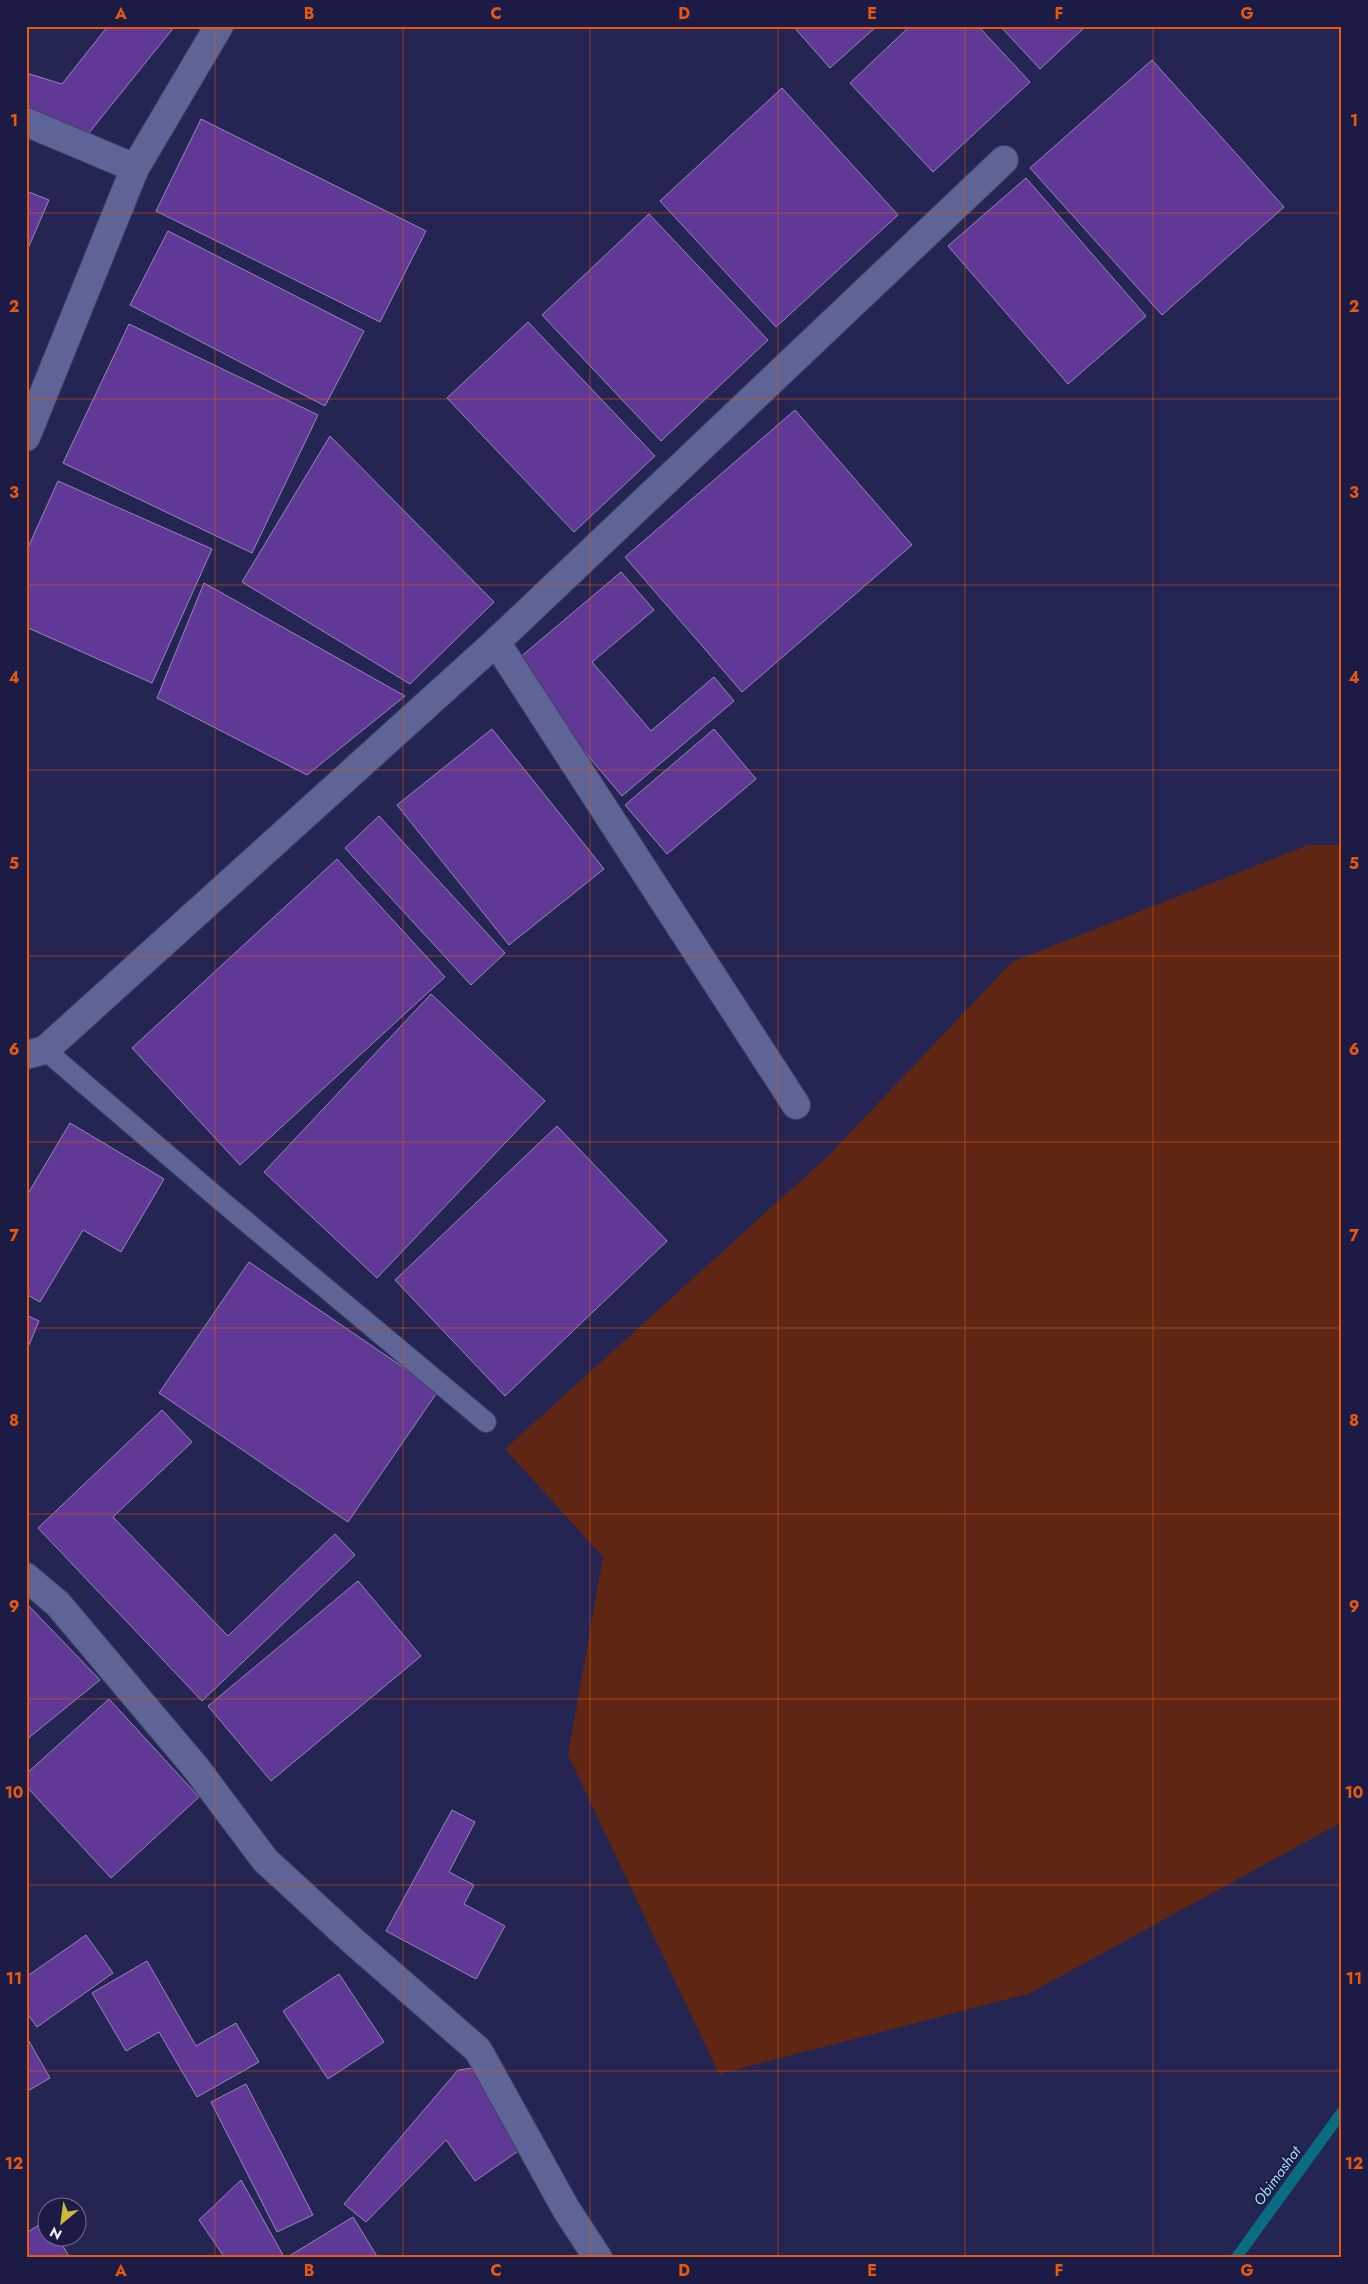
<svg xmlns="http://www.w3.org/2000/svg" width="1368" height="2284" viewBox="0 0 1368 2284" font-family="Jost,sans-serif">
<style>
.green{fill:#5f2713}
.lines{fill:none;stroke-linecap:round;stroke-linejoin:round}
.stream{stroke:#0a6c82;stroke-width:11}
.building{fill:#5f3995;stroke:#9886bb}
.lane-casing{stroke:#403f62;stroke-width:22}
.street-casing{stroke:#403f62;stroke-width:30}
.lane{stroke:#5f6496;stroke-width:20}
.street{stroke:#5f6496;stroke-width:28}
.grid{fill:none;stroke:#e8590c;stroke-width:1;stroke-opacity:0.55}
.labels{text-anchor:middle;dominant-baseline:central;stroke-width:4;stroke-linejoin:round;paint-order:stroke}
.water-label{font-size:15px;font-style:italic;fill:#9fdff3;stroke:#1b1b46}
.neatline{fill:none;stroke:#e8590c;stroke-width:2}
.grid-label{font-size:16px;text-anchor:middle;font-weight:bold;fill:#e8590c}
</style>
<rect width="100%" height="100%" fill="#242552"/>
<path class="green" d="M 1308,845 L 1342,845 L 1342,1822 L 1028,1994 L 719,2074 L 568,1755 L 603,1557 L 505,1449 L 828,1156 L 1012,962 Z"/>
<g class="lines">
<path class="stream" d="M 1236,2258 L 1342,2112"/>
</g>
<path class="building" d="M 108,26 L 175,26 L 84,139 L 26,113 L 26,73 L 62,84 Z
M 793,26 L 877,26 L 830,68 Z
M 910,26 L 978,26 L 1030,82 L 933,172 L 850,83 Z
M 1000,26 L 1086,26 L 1040,69 Z
M 1152,60 L 1284,207 L 1162,315 L 1030,168 Z
M 782,88 L 898,215 L 776,327 L 660,201 Z
M 201,119 L 426,231 L 380,322 L 156,211 Z
M 1026,178 L 1146,316 L 1068,384 L 948,246 Z
M 26,191 L 49,200 L 26,253 Z
M 649,214 L 768,340 L 661,441 L 542,315 Z
M 168,231 L 364,331 L 325,406 L 130,305 Z
M 528,322 L 655,456 L 574,532 L 447,398 Z
M 129,324 L 318,415 L 252,553 L 63,463 Z
M 795,410 L 912,545 L 742,692 L 625,557 Z
M 330,436 L 494,602 L 410,684 L 242,582 Z
M 58,481 L 212,549 L 152,683 L 26,627 L 26,552 Z
M 621,572 L 654,610 L 592,662 L 651,731 L 714,677 L 734,701 L 622,796 L 511,665 Z
M 204,583 L 405,696 L 307,775 L 157,698 Z
M 492,729 L 604,869 L 509,945 L 397,805 Z
M 714,729 L 756,779 L 667,854 L 625,805 Z
M 379,816 L 505,953 L 471,985 L 345,848 Z
M 337,859 L 445,977 L 240,1165 L 132,1048 Z
M 431,994 L 545,1101 L 377,1278 L 264,1172 Z
M 70,1123 L 164,1179 L 121,1252 L 83,1230 L 40,1302 L 26,1294 L 26,1197 Z
M 557,1126 L 667,1241 L 505,1396 L 395,1280 Z
M 249,1262 L 438,1391 L 348,1522 L 159,1393 Z
M 26,1315 L 39,1321 L 26,1352 Z
M 162,1410 L 192,1442 L 113,1517 L 228,1636 L 335,1534 L 355,1555 L 202,1701 L 38,1528 Z
M 358,1581 L 421,1656 L 271,1781 L 208,1706 Z
M 26,1603 L 100,1680 L 26,1740 Z
M 109,1699 L 199,1797 L 111,1878 L 26,1786 L 26,1774 Z
M 452,1810 L 475,1822 L 449,1872 L 474,1885 L 464,1904 L 505,1926 L 476,1979 L 386,1931 Z
M 86,1935 L 113,1973 L 37,2027 L 26,2012 L 26,1977 Z
M 147,1961 L 196,2046 L 236,2023 L 259,2062 L 197,2097 L 159,2032 L 126,2051 L 92,1993 Z
M 339,1974 L 384,2042 L 328,2079 L 283,2011 Z
M 26,2036 L 50,2078 L 26,2092 Z
M 482,2067 L 527,2145 L 475,2181 L 446,2140 L 366,2222 L 344,2204 L 458,2070 Z
M 246,2084 L 313,2215 L 277,2232 L 211,2102 Z
M 241,2180 L 283,2255 L 279,2258 L 225,2258 L 199,2220 Z
M 353,2217 L 378,2258 L 286,2258 Z
M 47,2220 L 48,2236 L 57,2236 L 70,2258 L 26,2258 L 26,2233 Z"/>
<g class="lines">
<defs>
<path id="lane" d="M 45,1050 L 219,1199 L 486,1422"/>
<path id="street" d="M 26,122 L 135,168
M 26,437 L 135,168 L 219,26
M 496,642 L 796,1105
M 26,1055 L 45,1050 L 496,642 L 1004,160
M 26,1577 L 58,1604 L 196,1768 L 265,1860 L 353,1941 L 478,2050 L 566,2209 L 598,2258"/>
</defs>
<use href="#lane" class="lane-casing"/>
<use href="#street" class="street-casing"/>
<use href="#lane" class="lane"/>
<use href="#street" class="street"/>
</g>
<path class="grid" d="M 215,26 L 215,2258M 403,26 L 403,2258M 590,26 L 590,2258M 778,26 L 778,2258M 965,26 L 965,2258M 1153,26 L 1153,2258M 26,213 L 1342,213M 26,399 L 1342,399M 26,585 L 1342,585M 26,770 L 1342,770M 26,956 L 1342,956M 26,1142 L 1342,1142M 26,1328 L 1342,1328M 26,1514 L 1342,1514M 26,1699 L 1342,1699M 26,1885 L 1342,1885M 26,2071 L 1342,2071"/>
<g class="labels">
<g class="water-label">
<text transform="translate(1277 2176) rotate(-54)">Obimashat</text>
</g>
</g>
<rect width="1368" height="2284" fill="none" stroke="#1b1b46" stroke-width="55"/>
<g transform="translate(62 2222) rotate(209)"><circle r="24" fill="#1b1b46" stroke="#707190"/>
<path d="M0-4L9 19L0 12L-9 19Z" fill="#ceb837"/>
<text y="-8" font-size="14" font-weight="bold" text-anchor="middle" fill="#f0f2fe">N</text>
</g>
<rect x="28" y="28" width="1312" height="2228" class="neatline"/>
<g class="grid-label">
<text x="121" y="19">A</text>
<text x="309" y="19">B</text>
<text x="496" y="19">C</text>
<text x="684" y="19">D</text>
<text x="872" y="19">E</text>
<text x="1059" y="19">F</text>
<text x="1247" y="19">G</text>
<text x="14" y="126">1</text>
<text x="1354" y="126">1</text>
<text x="14" y="312">2</text>
<text x="1354" y="312">2</text>
<text x="14" y="498">3</text>
<text x="1354" y="498">3</text>
<text x="14" y="683">4</text>
<text x="1354" y="683">4</text>
<text x="14" y="869">5</text>
<text x="1354" y="869">5</text>
<text x="14" y="1055">6</text>
<text x="1354" y="1055">6</text>
<text x="14" y="1241">7</text>
<text x="1354" y="1241">7</text>
<text x="14" y="1426">8</text>
<text x="1354" y="1426">8</text>
<text x="14" y="1612">9</text>
<text x="1354" y="1612">9</text>
<text x="14" y="1798">10</text>
<text x="1354" y="1798">10</text>
<text x="14" y="1984">11</text>
<text x="1354" y="1984">11</text>
<text x="14" y="2169">12</text>
<text x="1354" y="2169">12</text>
<text x="121" y="2276">A</text>
<text x="309" y="2276">B</text>
<text x="496" y="2276">C</text>
<text x="684" y="2276">D</text>
<text x="872" y="2276">E</text>
<text x="1059" y="2276">F</text>
<text x="1247" y="2276">G</text>
</g>
</svg>
